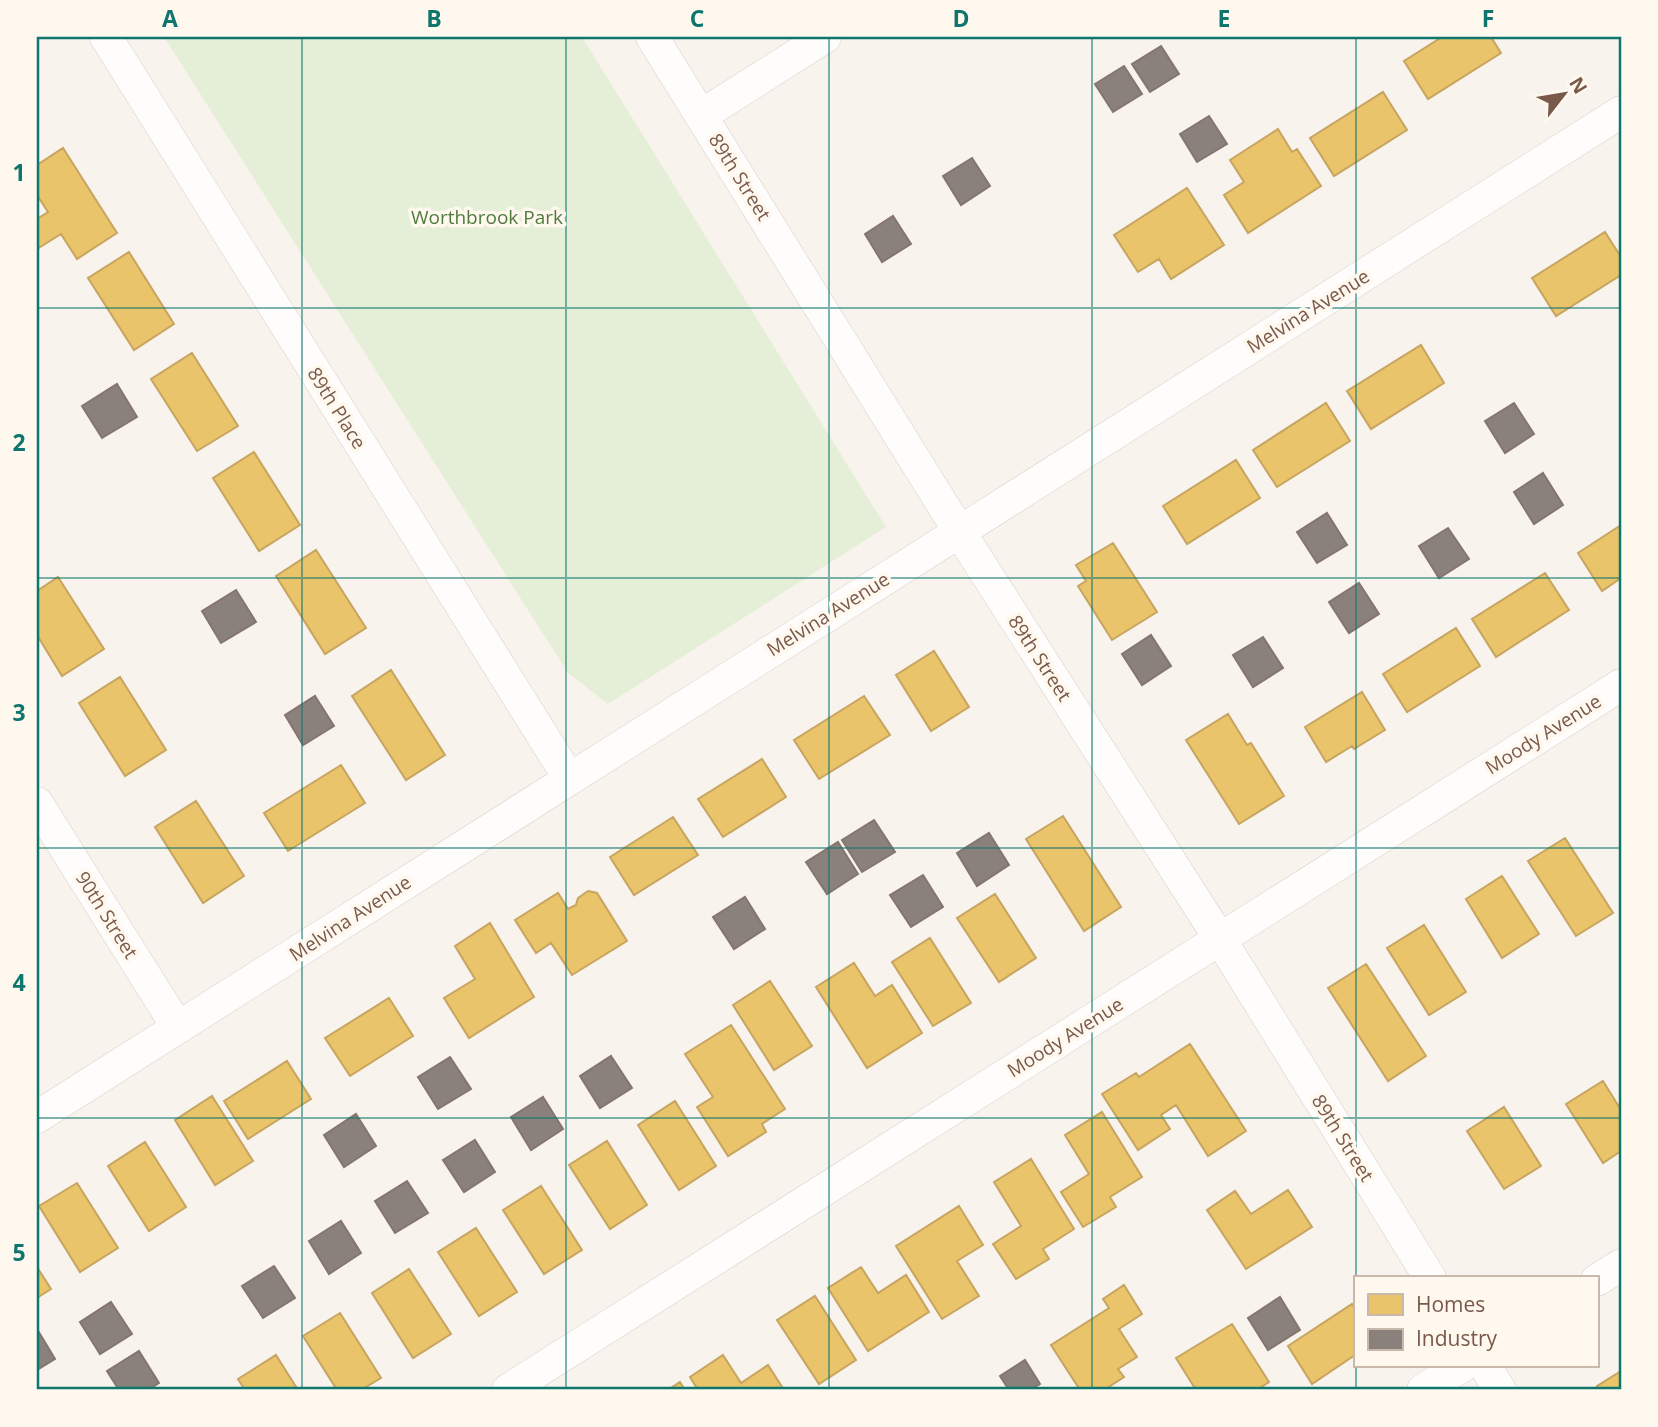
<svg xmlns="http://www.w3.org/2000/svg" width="1658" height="1427" viewBox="0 0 1658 1427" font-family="'Open Sans',sans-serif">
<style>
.green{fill:#e5efd7}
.homes{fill:#e9c46a;stroke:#c7a460;stroke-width:2}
.industry{fill:#8a817c;stroke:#85756d;stroke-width:2}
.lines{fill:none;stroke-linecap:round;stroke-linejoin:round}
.minor-casing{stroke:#d7d0ca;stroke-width:33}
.minor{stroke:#fefdfc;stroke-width:32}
.grid{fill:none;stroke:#0f766e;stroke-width:2;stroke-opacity:0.55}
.labels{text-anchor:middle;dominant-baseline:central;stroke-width:7;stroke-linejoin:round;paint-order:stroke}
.street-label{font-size:19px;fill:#795a4a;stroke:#fff8ef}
.park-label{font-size:19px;fill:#517a3e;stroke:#fff8ef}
.neatline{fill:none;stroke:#0f766e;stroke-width:2.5}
.grid-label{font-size:23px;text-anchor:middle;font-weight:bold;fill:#0f766e}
</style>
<rect width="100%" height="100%" fill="#f8f3ec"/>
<path class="green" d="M 164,37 L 582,37 L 886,527 L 608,704 L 568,673 Z"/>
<path class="homes" d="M 1442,37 L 1491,37 L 1501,53 L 1428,99 L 1404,61 Z
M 1383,92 L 1407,130 L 1334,176 L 1310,138 Z
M 1278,129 L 1292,152 L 1297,149 L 1321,186 L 1248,233 L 1224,195 L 1244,182 L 1230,160 Z
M 63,148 L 117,233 L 77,259 L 61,234 L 37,249 L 37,219 L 48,212 L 37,195 L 37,165 Z
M 1187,188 L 1224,245 L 1171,279 L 1159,259 L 1138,272 L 1114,235 Z
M 1605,232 L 1621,257 L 1621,275 L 1556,316 L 1532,278 Z
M 129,252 L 174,324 L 134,350 L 88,278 Z
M 1421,345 L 1444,383 L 1371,429 L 1347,391 Z
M 192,353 L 238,426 L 197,451 L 151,379 Z
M 1326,403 L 1350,441 L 1277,487 L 1253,450 Z
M 254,452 L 300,525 L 259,551 L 213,478 Z
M 1236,460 L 1260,498 L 1187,544 L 1163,506 Z
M 1621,525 L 1621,578 L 1602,591 L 1578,553 Z
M 1113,543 L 1157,612 L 1112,640 L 1078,586 L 1086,581 L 1076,565 Z
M 316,550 L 366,628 L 325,654 L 276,576 Z
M 1545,573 L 1569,610 L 1496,657 L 1472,619 Z
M 58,577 L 104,649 L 62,676 L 37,635 L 37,591 Z
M 1456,628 L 1480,666 L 1407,712 L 1383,674 Z
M 934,651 L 969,707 L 931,731 L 896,675 Z
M 391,670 L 445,755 L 406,780 L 352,696 Z
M 120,677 L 166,750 L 125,776 L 79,703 Z
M 1362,692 L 1385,730 L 1354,749 L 1352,746 L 1326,762 L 1305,727 Z
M 864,696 L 890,735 L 819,779 L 794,740 Z
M 1228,714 L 1247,745 L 1251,743 L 1284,796 L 1239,824 L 1186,740 Z
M 762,759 L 786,797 L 723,837 L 698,799 Z
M 341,765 L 365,803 L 288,851 L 264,813 Z
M 196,801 L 244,876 L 203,903 L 155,827 Z
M 1063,816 L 1121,907 L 1084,931 L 1026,839 Z
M 673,817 L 698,855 L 634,895 L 610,857 Z
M 1565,838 L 1613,913 L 1576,936 L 1528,861 Z
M 1502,876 L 1539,934 L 1502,958 L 1466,899 Z
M 588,891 L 597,893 L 627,941 L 572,975 L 551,943 L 536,953 L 515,920 L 558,893 L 568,909 L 576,905 L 578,898 Z
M 995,894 L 1036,958 L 999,982 L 957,918 Z
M 490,923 L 534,997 L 469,1038 L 444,998 L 475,979 L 455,946 Z
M 1424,925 L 1466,992 L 1429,1015 L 1387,948 Z
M 930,938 L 971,1003 L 933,1026 L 892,962 Z
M 854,963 L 875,996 L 892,985 L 922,1033 L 867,1068 L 816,987 Z
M 1366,964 L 1426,1056 L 1388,1081 L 1328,988 Z
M 770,981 L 812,1046 L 774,1070 L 733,1005 Z
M 389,998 L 413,1036 L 350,1076 L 325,1038 Z
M 731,1025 L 785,1109 L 762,1124 L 766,1132 L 728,1156 L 697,1107 L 713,1097 L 685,1054 Z
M 1190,1044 L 1246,1131 L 1208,1156 L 1176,1105 L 1161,1115 L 1170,1129 L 1138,1150 L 1102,1094 L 1136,1073 L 1139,1077 Z
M 287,1061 L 311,1099 L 248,1139 L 224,1101 Z
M 1603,1081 L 1621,1110 L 1621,1151 L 1603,1163 L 1566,1104 Z
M 212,1096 L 253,1161 L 215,1185 L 175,1120 Z
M 675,1101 L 716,1166 L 679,1190 L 638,1125 Z
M 1504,1107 L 1541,1166 L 1504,1189 L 1467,1131 Z
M 1102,1112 L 1142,1177 L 1110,1197 L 1116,1207 L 1083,1227 L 1061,1192 L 1089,1174 L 1065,1135 Z
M 607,1141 L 647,1205 L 610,1229 L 569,1165 Z
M 145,1142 L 186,1207 L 149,1231 L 108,1166 Z
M 1031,1159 L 1074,1229 L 1043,1249 L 1049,1259 L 1016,1279 L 993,1244 L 1021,1226 L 994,1182 Z
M 77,1183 L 118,1248 L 80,1272 L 39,1206 Z
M 541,1186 L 582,1250 L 544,1274 L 503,1210 Z
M 1288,1190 L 1312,1227 L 1246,1269 L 1207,1210 L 1235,1191 L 1251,1214 Z
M 959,1206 L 983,1245 L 957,1261 L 979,1296 L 942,1319 L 896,1246 Z
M 476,1228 L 517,1292 L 479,1316 L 438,1252 Z
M 37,1267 L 51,1289 L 37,1298 Z
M 861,1267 L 878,1293 L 906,1275 L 929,1312 L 868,1351 L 828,1288 Z
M 409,1269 L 451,1334 L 413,1358 L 372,1293 Z
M 1124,1285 L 1142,1314 L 1119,1329 L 1137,1357 L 1118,1369 L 1124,1377 L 1104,1390 L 1080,1390 L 1051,1345 L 1109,1308 L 1103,1299 Z
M 815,1296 L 856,1360 L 819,1384 L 777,1320 Z
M 1352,1304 L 1355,1309 L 1355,1355 L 1312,1384 L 1288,1346 Z
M 340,1313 L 381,1378 L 361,1390 L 337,1390 L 303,1336 Z
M 1232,1324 L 1269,1382 L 1257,1390 L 1196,1390 L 1176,1358 Z
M 276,1355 L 298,1390 L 245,1390 L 238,1379 Z
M 723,1355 L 741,1383 L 768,1365 L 784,1390 L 698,1390 L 690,1377 Z
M 1621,1371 L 1621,1390 L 1600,1390 L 1597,1386 Z
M 680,1382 L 685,1390 L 668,1390 Z"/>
<path class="industry" d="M 1161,46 L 1179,74 L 1150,92 L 1132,64 Z
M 1124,66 L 1142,94 L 1113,112 L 1095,84 Z
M 1209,116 L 1227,144 L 1197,162 L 1180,134 Z
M 972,158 L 990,186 L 961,205 L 943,176 Z
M 893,216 L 911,244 L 882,262 L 865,234 Z
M 117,384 L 137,417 L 102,438 L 82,406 Z
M 1514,403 L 1534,434 L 1505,453 L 1485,421 Z
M 1543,473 L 1563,505 L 1534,524 L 1514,492 Z
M 1327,513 L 1347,545 L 1317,563 L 1297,532 Z
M 1448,528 L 1469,559 L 1439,578 L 1419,546 Z
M 1359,583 L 1379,614 L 1349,633 L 1329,602 Z
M 236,590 L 256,622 L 221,643 L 202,611 Z
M 1151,635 L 1171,666 L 1142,685 L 1122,654 Z
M 1263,637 L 1283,668 L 1253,687 L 1233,655 Z
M 315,696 L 334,726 L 303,745 L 285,715 Z
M 874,820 L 895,852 L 862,872 L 842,840 Z
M 989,833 L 1009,865 L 977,886 L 957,853 Z
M 838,842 L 858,874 L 827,894 L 806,862 Z
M 923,875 L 943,907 L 911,927 L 890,895 Z
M 745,897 L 765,929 L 734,949 L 713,917 Z
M 611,1056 L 632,1088 L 600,1108 L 580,1076 Z
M 450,1057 L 471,1089 L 438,1109 L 418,1077 Z
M 543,1097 L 563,1129 L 531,1150 L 511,1117 Z
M 356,1114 L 376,1146 L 344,1167 L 324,1135 Z
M 475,1140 L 495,1172 L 464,1192 L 443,1160 Z
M 407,1181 L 428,1213 L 395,1233 L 375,1201 Z
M 341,1221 L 361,1253 L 329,1274 L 309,1241 Z
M 274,1266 L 295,1298 L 263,1318 L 242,1286 Z
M 1280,1297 L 1300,1330 L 1268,1350 L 1248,1318 Z
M 111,1302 L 132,1334 L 100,1354 L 80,1322 Z
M 37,1329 L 55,1359 L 37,1370 Z
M 139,1351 L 159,1383 L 148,1390 L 119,1390 L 107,1371 Z
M 1025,1360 L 1040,1384 L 1030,1390 L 1009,1390 L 1000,1376 Z"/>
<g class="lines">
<defs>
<path id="minor" d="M 106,37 L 569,778
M 652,37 L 959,531 L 1220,939 L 1430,1278
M 702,115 L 825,37
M 37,803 L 178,1028
M 37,1117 L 1621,112
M 1597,1280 L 1621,1265
M 1485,1366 L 1500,1390
M 508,1390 L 1621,685
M 1423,1390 L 1462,1366"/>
</defs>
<use href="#minor" class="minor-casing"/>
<use href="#minor" class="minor"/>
</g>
<path class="grid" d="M 302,37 L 302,1390M 566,37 L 566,1390M 829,37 L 829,1390M 1092,37 L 1092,1390M 1356,37 L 1356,1278M 37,308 L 1621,308M 37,578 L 1621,578M 37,848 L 1621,848M 37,1118 L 1621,1118M 1356,1366 L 1356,1390"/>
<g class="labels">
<g class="street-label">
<text transform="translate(740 177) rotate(58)">89th Street</text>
<text transform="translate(1308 311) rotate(-32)">Melvina Avenue</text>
<text transform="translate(337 408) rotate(58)">89th Place</text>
<text transform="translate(828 614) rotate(-32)">Melvina Avenue</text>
<text transform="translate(1040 658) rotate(57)">89th Street</text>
<text transform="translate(1543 734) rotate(-32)">Moody Avenue</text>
<text transform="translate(107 915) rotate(58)">90th Street</text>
<text transform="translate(350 918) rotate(-33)">Melvina Avenue</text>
<text transform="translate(1065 1037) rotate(-32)">Moody Avenue</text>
<text transform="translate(1343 1138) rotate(58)">89th Street</text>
</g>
<g class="park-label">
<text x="487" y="217">Worthbrook Park</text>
</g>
</g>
<rect width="1658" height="1427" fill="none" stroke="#fff8ef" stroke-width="77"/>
<rect x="1354" y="1276" width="245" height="91" fill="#fff8ef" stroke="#c9b9ad" stroke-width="2"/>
<rect x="1368" y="1294" width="35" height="21" fill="#e9c46a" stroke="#c9b9ad" stroke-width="2"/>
<text x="1416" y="1312" font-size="21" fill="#795a4a">Homes</text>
<rect x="1368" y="1329" width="35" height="21" fill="#8a817c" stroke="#c9b9ad" stroke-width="2"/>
<text x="1416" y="1346" font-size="21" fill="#795a4a">Industry</text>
<g transform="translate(1564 94) rotate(59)" stroke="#fff8ef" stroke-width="5" paint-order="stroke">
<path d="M0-5L12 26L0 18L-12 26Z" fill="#795a4a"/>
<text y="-10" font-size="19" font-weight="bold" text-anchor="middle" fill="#795a4a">N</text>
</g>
<rect x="38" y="38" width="1582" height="1350" class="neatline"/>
<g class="grid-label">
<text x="170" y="27">A</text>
<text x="434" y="27">B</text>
<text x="697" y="27">C</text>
<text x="961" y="27">D</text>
<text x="1224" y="27">E</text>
<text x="1488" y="27">F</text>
<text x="19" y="181">1</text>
<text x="19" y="451">2</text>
<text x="19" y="721">3</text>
<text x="19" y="991">4</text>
<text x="19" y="1261">5</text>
</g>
</svg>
